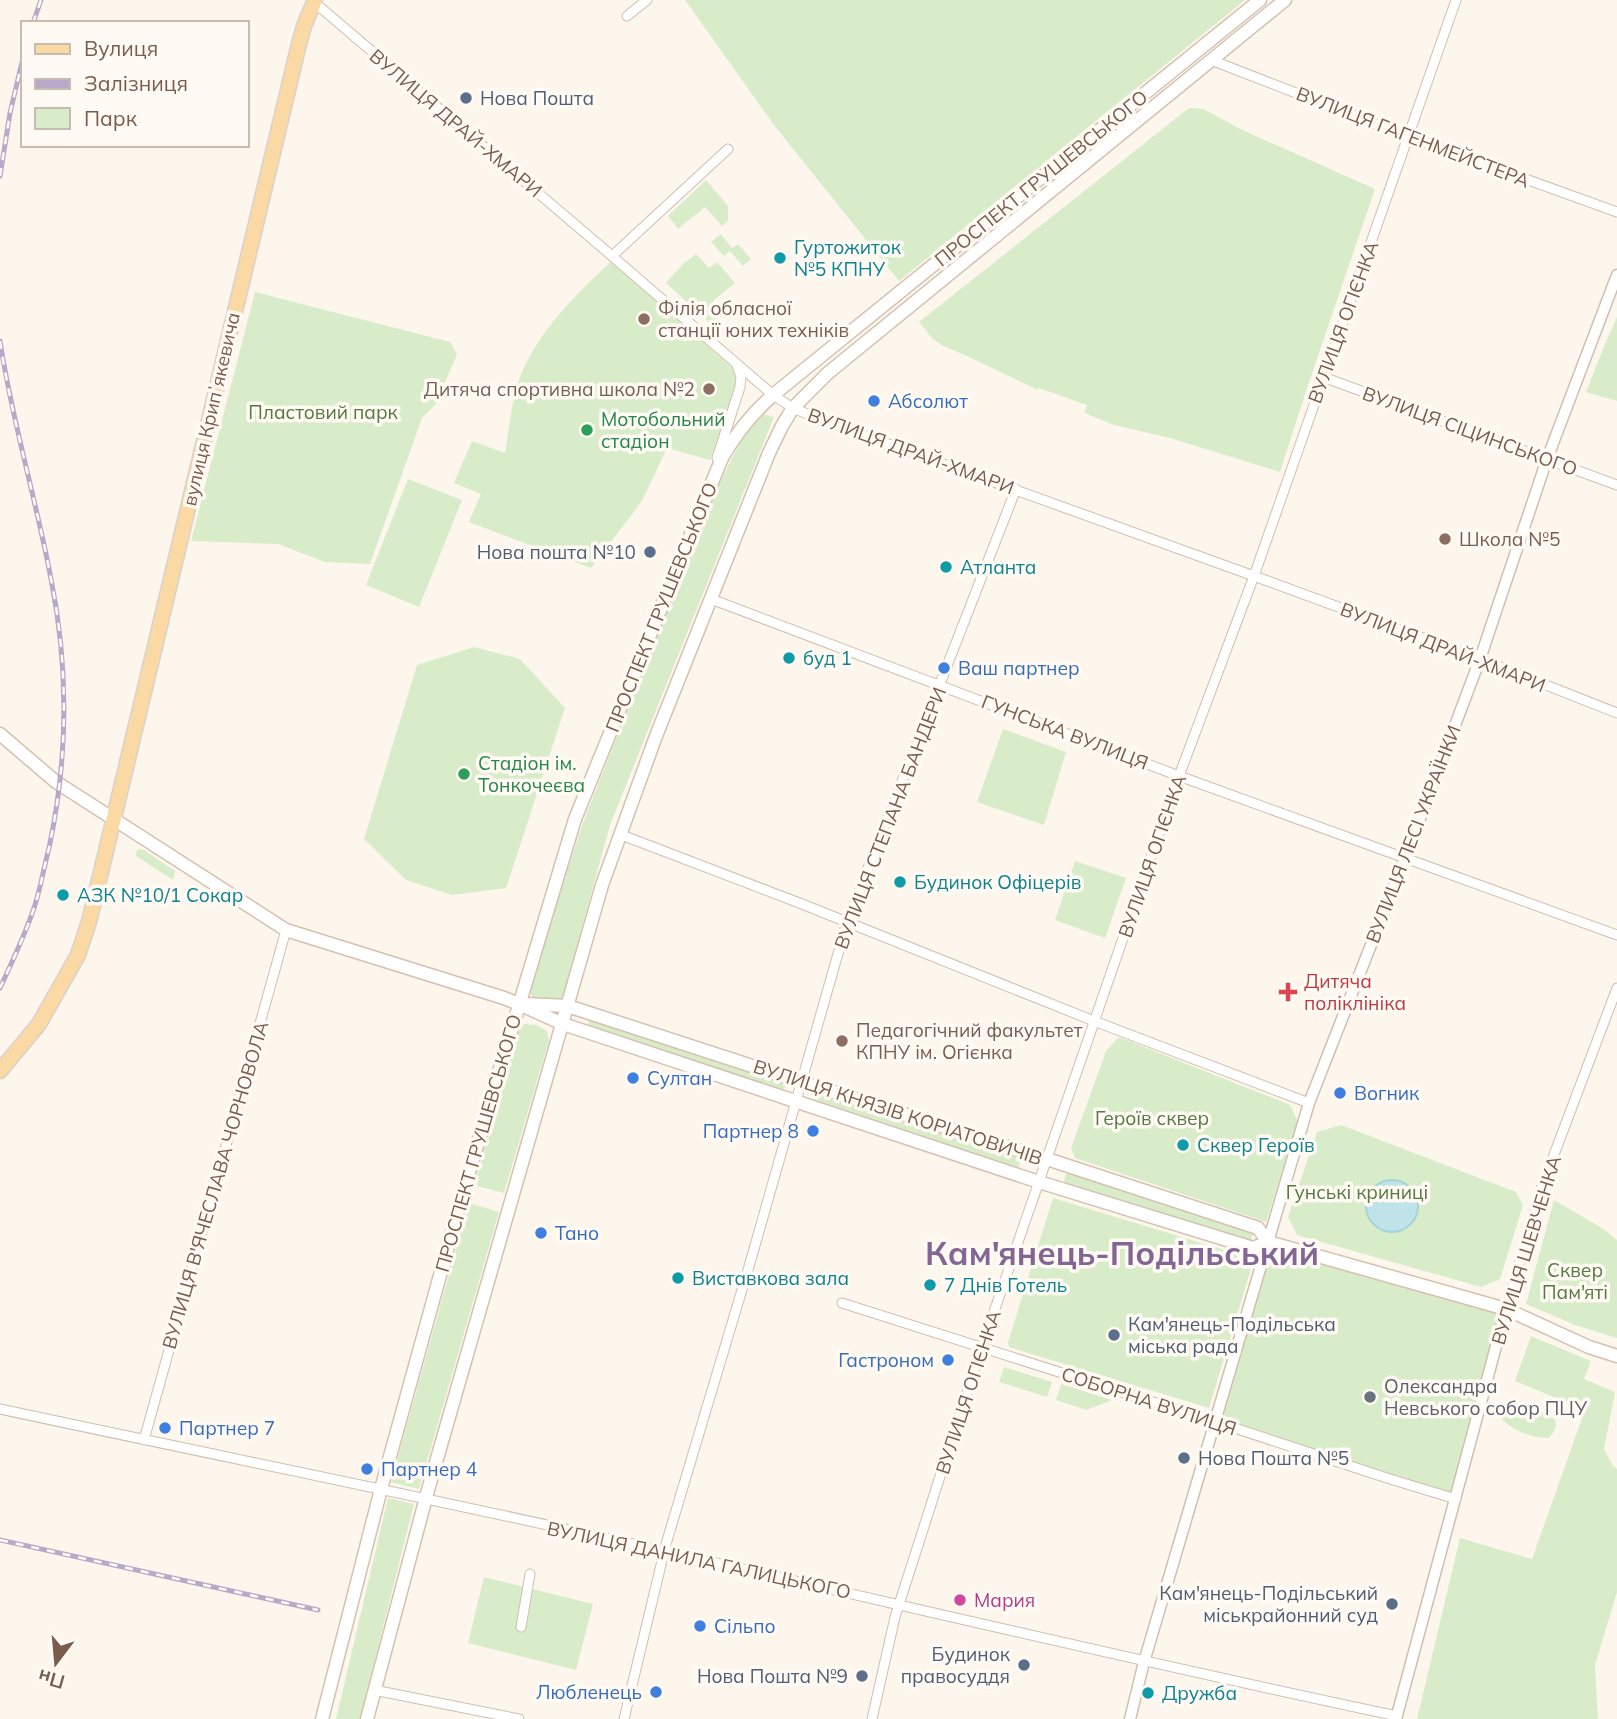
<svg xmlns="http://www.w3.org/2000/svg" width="1617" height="1719" viewBox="0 0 1617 1719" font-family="Mulish,sans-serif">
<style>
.green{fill:#d8ecc9}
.water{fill:#bfe3e8;stroke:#a5d3da;stroke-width:2}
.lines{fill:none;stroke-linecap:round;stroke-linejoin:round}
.minor-casing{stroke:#d1beb0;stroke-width:11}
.tertiary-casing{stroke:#d1beb0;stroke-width:13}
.secondary-casing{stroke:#d6c0b0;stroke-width:15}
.primary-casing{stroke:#dad1cd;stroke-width:17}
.minor{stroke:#fff;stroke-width:9}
.tertiary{stroke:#fff;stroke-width:10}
.secondary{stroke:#fff;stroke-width:12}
.primary{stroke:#fbd9a5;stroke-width:14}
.rail-casing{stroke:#b9a8c9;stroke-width:5}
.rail{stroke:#fffaf3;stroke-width:2.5;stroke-dasharray:8;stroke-linecap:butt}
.service-dot{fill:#5c6f8a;stroke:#fffaf3;stroke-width:2.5}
.culture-dot{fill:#0f9aa8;stroke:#fffaf3;stroke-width:2.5}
.education-dot{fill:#8d6e63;stroke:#fffaf3;stroke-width:2.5}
.shop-dot{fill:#3f7fe0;stroke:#fffaf3;stroke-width:2.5}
.leisure-dot{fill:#2e9e5b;stroke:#fffaf3;stroke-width:2.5}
.health-dot{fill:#e0444e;stroke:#fffaf3;stroke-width:2.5}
.worship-dot{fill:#6b7280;stroke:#fffaf3;stroke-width:2.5}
.hotel-dot{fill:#d1479c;stroke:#fffaf3;stroke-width:2.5}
.labels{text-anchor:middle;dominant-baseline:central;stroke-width:7;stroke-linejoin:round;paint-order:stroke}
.service-label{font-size:19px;fill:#4e5e75;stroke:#fffaf3;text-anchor:end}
.street-label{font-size:19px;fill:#7a5c4d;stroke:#fffaf3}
.culture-label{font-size:19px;fill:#0d838f;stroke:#fffaf3;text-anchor:start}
.education-label{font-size:19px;fill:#785e54;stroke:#fffaf3;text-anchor:start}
.shop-label{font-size:19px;fill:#366cbe;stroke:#fffaf3;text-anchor:start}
.park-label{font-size:19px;fill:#537a41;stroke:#fffaf3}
.leisure-label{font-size:19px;fill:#27864d;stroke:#fffaf3;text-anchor:start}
.health-label{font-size:19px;fill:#be3a42;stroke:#fffaf3;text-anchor:start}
.worship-label{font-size:19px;fill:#5b616d;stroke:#fffaf3;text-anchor:start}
.hotel-label{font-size:19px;fill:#b23c85;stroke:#fffaf3;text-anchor:start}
.town-label{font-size:33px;font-weight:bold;fill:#846695;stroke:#fffaf3}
</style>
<rect width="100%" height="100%" fill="#fdf6ec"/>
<path class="green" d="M 685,0 L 1245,0 L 899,281 L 774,125 Z
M 1189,108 L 1204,109 L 1240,129 L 1375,189 L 1307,388 L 1280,472 L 1170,438 L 1114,425 L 1085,413 L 1087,405 L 1039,388 L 1038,390 L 965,355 L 943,346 L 932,338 L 919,322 Z
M 706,180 L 728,206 L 728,221 L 722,226 L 705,207 L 678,229 L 668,216 Z
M 721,234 L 732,248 L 738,244 L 751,259 L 743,266 L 730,251 L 724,256 L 711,242 Z
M 696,254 L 709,268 L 717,262 L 735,283 L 713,301 L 723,314 L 711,324 L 666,283 L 683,264 Z
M 611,262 L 735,370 L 737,386 L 710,460 L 667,448 L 642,501 L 591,568 L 469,522 L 481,494 L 454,483 L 472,441 L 505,453 C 509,430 511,405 518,383 C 533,337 576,293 611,262 Z
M 255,292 L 450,342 L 457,354 L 436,404 L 422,418 L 370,564 L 325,562 L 278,544 L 191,541 Z
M 1617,317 L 1617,401 L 1586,392 L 1605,344 Z
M 763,414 L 774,417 L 610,825 L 562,1000 L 553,1004 L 533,999 L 529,988 L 584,820 L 709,503 L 743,437 L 757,418 Z
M 408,479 L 462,500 L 419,607 L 366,585 Z
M 474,647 L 520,659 L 565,708 L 506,888 L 452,895 L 406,880 L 364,839 L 417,665 Z
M 1003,729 L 1066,752 L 1044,825 L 977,802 Z
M 139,849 L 144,850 L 175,871 L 173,880 L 136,856 L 136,852 Z
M 1075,861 L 1126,878 L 1105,938 L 1055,920 Z
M 589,1020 L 787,1083 L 784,1090 L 587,1026 Z
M 524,1024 L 536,1025 L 547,1031 L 549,1040 L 504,1193 L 474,1185 L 517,1030 Z
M 1119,1037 L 1290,1105 L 1298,1122 L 1266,1222 L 1075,1158 L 1071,1148 L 1106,1051 Z
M 815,1093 L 1021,1159 L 1018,1169 L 813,1099 Z
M 1341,1125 L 1516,1192 L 1523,1205 L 1500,1279 L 1481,1287 L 1297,1235 L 1288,1217 L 1317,1132 Z
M 1067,1171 L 1253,1232 L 1251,1242 L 1063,1185 Z
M 1053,1198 L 1254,1259 L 1209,1408 L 1009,1347 L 1008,1342 Z
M 1554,1200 L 1602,1228 L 1617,1240 L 1617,1338 L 1575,1325 L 1526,1304 Z
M 469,1203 L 499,1212 L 419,1489 L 391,1482 Z
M 1268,1242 L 1506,1309 L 1456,1499 L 1216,1422 Z
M 1531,1336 L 1591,1361 L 1584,1379 L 1615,1392 L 1604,1449 L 1613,1466 L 1617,1469 L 1617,1592 L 1595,1665 L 1598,1719 L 1417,1719 L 1460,1538 L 1532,1559 L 1585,1410 L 1515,1381 Z
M 1004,1367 L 1052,1382 L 1047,1397 L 999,1382 Z
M 1061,1384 L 1112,1400 L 1087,1410 L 1056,1400 Z
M 1511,1401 C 1527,1401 1545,1410 1556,1421 L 1555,1430 L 1549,1438 C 1532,1438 1513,1431 1502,1419 L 1504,1408 Z
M 388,1498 L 414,1504 L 360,1719 L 336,1719 Z
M 484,1577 L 593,1604 L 576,1670 L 468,1643 Z"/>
<path class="water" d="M1366 1206a26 26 0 1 1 52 0a26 26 0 1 1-52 0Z"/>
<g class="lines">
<defs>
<path id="minor" d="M 314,2 L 612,256 L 773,395 L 793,408 L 819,419 L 1254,576 L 1480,659 L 1617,713
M 627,16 L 647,0
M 1211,60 L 1409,137 L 1617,212
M 612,256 L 728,149
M 1323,377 L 1617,485
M 717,458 L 740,387 L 741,377 L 737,365
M 711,599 L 1179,776 L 1617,935
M 619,834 L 802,904 L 1094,1021 L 1309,1103
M 842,1303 L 1216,1422 L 1390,1479 L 1456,1499
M 1506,1309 L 1541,1189 L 1617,988
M 0,1409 C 223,1457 446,1501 668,1552 C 911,1607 1153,1665 1397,1716
M 144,1440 L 286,930
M 521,1627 L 530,1574
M 374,1690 L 519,1719
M 624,1719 L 666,1544 L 750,1263 L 847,922 L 1016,489
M 872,1719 L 895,1617 L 977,1361 L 1179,776 L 1254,576 L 1456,0"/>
<path id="tertiary" d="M 1130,1719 L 1144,1662 L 1309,1103 L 1405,858 L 1480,659 L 1547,459 L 1617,275
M 1396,1719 L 1506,1309"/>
<path id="secondary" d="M 0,734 L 56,782 L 286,930 L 504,998 L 519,1004 L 563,1024 L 1039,1182 L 1253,1248 L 1268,1242 L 1506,1309 L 1589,1347 L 1617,1356
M 526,1004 L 567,1006 L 580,1010 L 792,1079 L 1047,1159 L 1258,1228 L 1268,1242
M 322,1719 L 381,1489 L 463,1192 L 575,819 L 722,458 C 736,433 751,414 773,395 L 1260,0
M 367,1719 L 428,1490 L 602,885 L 656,736 L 769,453 L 782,426 L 793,408 L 828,373 L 1285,0"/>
<path id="primary" d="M 0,1071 L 39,1024 L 78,955 L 89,922 L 299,44 L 304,26 L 315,0"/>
</defs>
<use href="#minor" class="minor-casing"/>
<use href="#tertiary" class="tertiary-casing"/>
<use href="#secondary" class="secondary-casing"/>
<use href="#primary" class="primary-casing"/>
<use href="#minor" class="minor"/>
<use href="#tertiary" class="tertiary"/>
<use href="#secondary" class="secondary"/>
<use href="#primary" class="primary"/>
<defs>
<path id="rail" d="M 33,23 L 41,0
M 0,176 L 10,113 L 23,58
M 0,341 C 12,421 36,499 51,579 C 69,669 68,759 49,848 C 44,867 41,886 35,905 C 26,933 13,960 0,988
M 0,1540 L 318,1610"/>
</defs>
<use href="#rail" class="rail-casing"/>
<use href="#rail" class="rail"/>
</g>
<g class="service-dot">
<circle cx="466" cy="98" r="7"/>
<circle cx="650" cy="552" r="7"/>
<circle cx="1114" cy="1335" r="7"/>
<circle cx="1184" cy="1458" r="7"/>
<circle cx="1392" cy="1604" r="7"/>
<circle cx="1024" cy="1665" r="7"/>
<circle cx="862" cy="1676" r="7"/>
</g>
<g class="culture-dot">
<circle cx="780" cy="258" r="7"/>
<circle cx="946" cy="567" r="7"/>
<circle cx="789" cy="658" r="7"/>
<circle cx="900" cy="882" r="7"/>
<circle cx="63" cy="895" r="7"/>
<circle cx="1183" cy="1145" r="7"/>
<circle cx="678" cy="1278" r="7"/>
<circle cx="930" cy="1285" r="7"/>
<circle cx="1148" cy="1693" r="7"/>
</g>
<g class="education-dot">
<circle cx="644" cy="319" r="7"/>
<circle cx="709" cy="389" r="7"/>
<circle cx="1445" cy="539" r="7"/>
<circle cx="842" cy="1041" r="7"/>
</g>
<g class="shop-dot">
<circle cx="874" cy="401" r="7"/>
<circle cx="944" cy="668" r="7"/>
<circle cx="633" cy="1078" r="7"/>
<circle cx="1340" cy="1093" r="7"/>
<circle cx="813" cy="1131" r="7"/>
<circle cx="541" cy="1233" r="7"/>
<circle cx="948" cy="1360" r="7"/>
<circle cx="165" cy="1428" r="7"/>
<circle cx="367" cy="1469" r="7"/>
<circle cx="700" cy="1626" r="7"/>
<circle cx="656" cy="1692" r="7"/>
</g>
<g class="leisure-dot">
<circle cx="587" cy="430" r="7"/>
<circle cx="464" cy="774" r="7"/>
</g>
<path class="health-dot" d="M1284.5 981.5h7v7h7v7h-7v7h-7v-7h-7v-7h7z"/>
<circle class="worship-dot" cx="1370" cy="1397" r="7"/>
<circle class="hotel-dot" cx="960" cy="1600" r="7"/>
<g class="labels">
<g class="service-label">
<text x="480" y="98" text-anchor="start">Нова Пошта</text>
<text x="636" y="552">Нова пошта №10</text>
<text x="1128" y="1324" text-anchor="start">Кам'янець-Подільська<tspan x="1128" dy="22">міська рада</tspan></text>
<text x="1198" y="1458" text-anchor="start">Нова Пошта №5</text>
<text x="1378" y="1593">Кам'янець-Подільський<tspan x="1378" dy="22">міськрайонний суд</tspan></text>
<text x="1010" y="1654">Будинок<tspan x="1010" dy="22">правосуддя</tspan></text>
<text x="848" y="1676">Нова Пошта №9</text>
</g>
<g class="street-label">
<text transform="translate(456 123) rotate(40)">ВУЛИЦЯ ДРАЙ-ХМАРИ</text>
<text transform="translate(1413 137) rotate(21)">ВУЛИЦЯ ГАГЕНМЕЙСТЕРА</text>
<text transform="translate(1041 178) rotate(-39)">ПРОСПЕКТ ГРУШЕВСЬКОГО</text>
<text transform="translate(1343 322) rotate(-70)">ВУЛИЦЯ ОГІЄНКА</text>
<text transform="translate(211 409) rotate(-77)">вулиця Крипʼякевича</text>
<text transform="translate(1470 431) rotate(20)">ВУЛИЦЯ СІЦИНСЬКОГО</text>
<text transform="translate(911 451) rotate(20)">ВУЛИЦЯ ДРАЙ-ХМАРИ</text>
<text transform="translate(661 607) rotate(-68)">ПРОСПЕКТ ГРУШЕВСЬКОГО</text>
<text transform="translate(1443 647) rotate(21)">ВУЛИЦЯ ДРАЙ-ХМАРИ</text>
<text transform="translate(1065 732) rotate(21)">ГУНСЬКА ВУЛИЦЯ</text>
<text transform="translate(890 818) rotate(-69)">ВУЛИЦЯ СТЕПАНА БАНДЕРИ</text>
<text transform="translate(1413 834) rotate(-69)">ВУЛИЦЯ ЛЕСІ УКРАЇНКИ</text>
<text transform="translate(1152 856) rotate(-71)">ВУЛИЦЯ ОГІЄНКА</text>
<text transform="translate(898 1112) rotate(18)">ВУЛИЦЯ КНЯЗІВ КОРІАТОВИЧІВ</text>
<text transform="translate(478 1143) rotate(-74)">ПРОСПЕКТ ГРУШЕВСЬКОГО</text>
<text transform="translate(215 1185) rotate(-74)">ВУЛИЦЯ В'ЯЧЕСЛАВА ЧОРНОВОЛА</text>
<text transform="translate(1526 1250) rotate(-73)">ВУЛИЦЯ ШЕВЧЕНКА</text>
<text transform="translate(968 1392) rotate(-72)">ВУЛИЦЯ ОГІЄНКА</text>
<text transform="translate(1149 1401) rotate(18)">СОБОРНА ВУЛИЦЯ</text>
<text transform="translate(699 1560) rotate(12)">ВУЛИЦЯ ДАНИЛА ГАЛИЦЬКОГО</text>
</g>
<g class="culture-label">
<text x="794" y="247">Гуртожиток<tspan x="794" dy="22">№5 КПНУ</tspan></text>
<text x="960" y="567">Атланта</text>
<text x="803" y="658">буд 1</text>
<text x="914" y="882">Будинок Офіцерів</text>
<text x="77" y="895">АЗК №10/1 Сокар</text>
<text x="1197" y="1145">Сквер Героїв</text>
<text x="692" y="1278">Виставкова зала</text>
<text x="944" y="1285">7 Днів Готель</text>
<text x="1162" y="1693">Дружба</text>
</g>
<g class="education-label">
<text x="658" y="308">Філія обласної<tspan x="658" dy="22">станції юних техніків</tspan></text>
<text x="695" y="389" text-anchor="end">Дитяча спортивна школа №2</text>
<text x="1459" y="539">Школа №5</text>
<text x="856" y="1030">Педагогічний факультет<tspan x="856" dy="22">КПНУ ім. Огієнка</tspan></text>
</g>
<g class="shop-label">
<text x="888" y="401">Абсолют</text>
<text x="958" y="668">Ваш партнер</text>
<text x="647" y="1078">Султан</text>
<text x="1354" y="1093">Вогник</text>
<text x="799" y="1131" text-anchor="end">Партнер 8</text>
<text x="555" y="1233">Тано</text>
<text x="934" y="1360" text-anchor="end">Гастроном</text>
<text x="179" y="1428">Партнер 7</text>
<text x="381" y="1469">Партнер 4</text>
<text x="714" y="1626">Сільпо</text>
<text x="642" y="1692" text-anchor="end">Любленець</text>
</g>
<g class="park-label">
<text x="323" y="412">Пластовий парк</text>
<text x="1152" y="1118">Героїв сквер</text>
<text x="1357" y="1192">Гунські криниці</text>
<text x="1575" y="1270">Сквер<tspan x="1575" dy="22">Пам'яті</tspan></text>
</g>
<g class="leisure-label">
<text x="601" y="419">Мотобольний<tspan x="601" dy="22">стадіон</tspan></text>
<text x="478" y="763">Стадіон ім.<tspan x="478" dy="22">Тонкочеєва</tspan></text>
</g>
<g class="health-label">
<text x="1304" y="981">Дитяча<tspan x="1304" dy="22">поліклініка</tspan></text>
</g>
<g class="worship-label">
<text x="1384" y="1386">Олександра<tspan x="1384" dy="22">Невського собор ПЦУ</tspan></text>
</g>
<g class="hotel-label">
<text x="974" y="1600">Мария</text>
</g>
<g class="town-label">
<text x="1122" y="1252">Кам'янець-Подільський</text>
</g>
</g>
<rect x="21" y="21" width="228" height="126" fill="#fffaf3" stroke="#cabbb1" stroke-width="2"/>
<rect x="35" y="44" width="35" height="10" fill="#fbd9a5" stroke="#cabbb1" stroke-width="2"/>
<text x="84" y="56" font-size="21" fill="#7a5c4d">Вулиця</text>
<rect x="35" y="79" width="35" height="10" fill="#b9a8c9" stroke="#cabbb1" stroke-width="2"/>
<text x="84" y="91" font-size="21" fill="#7a5c4d">Залізниця</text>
<rect x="35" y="108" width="35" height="21" fill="#d8ecc9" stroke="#cabbb1" stroke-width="2"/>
<text x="84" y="126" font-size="21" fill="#7a5c4d">Парк</text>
<g transform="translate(56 1663) rotate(196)" stroke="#fffaf3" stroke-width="5" paint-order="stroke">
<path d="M0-5L12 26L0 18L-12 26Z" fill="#7a5c4d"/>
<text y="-10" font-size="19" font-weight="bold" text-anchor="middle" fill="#7a5c4d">Пн</text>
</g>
</svg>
